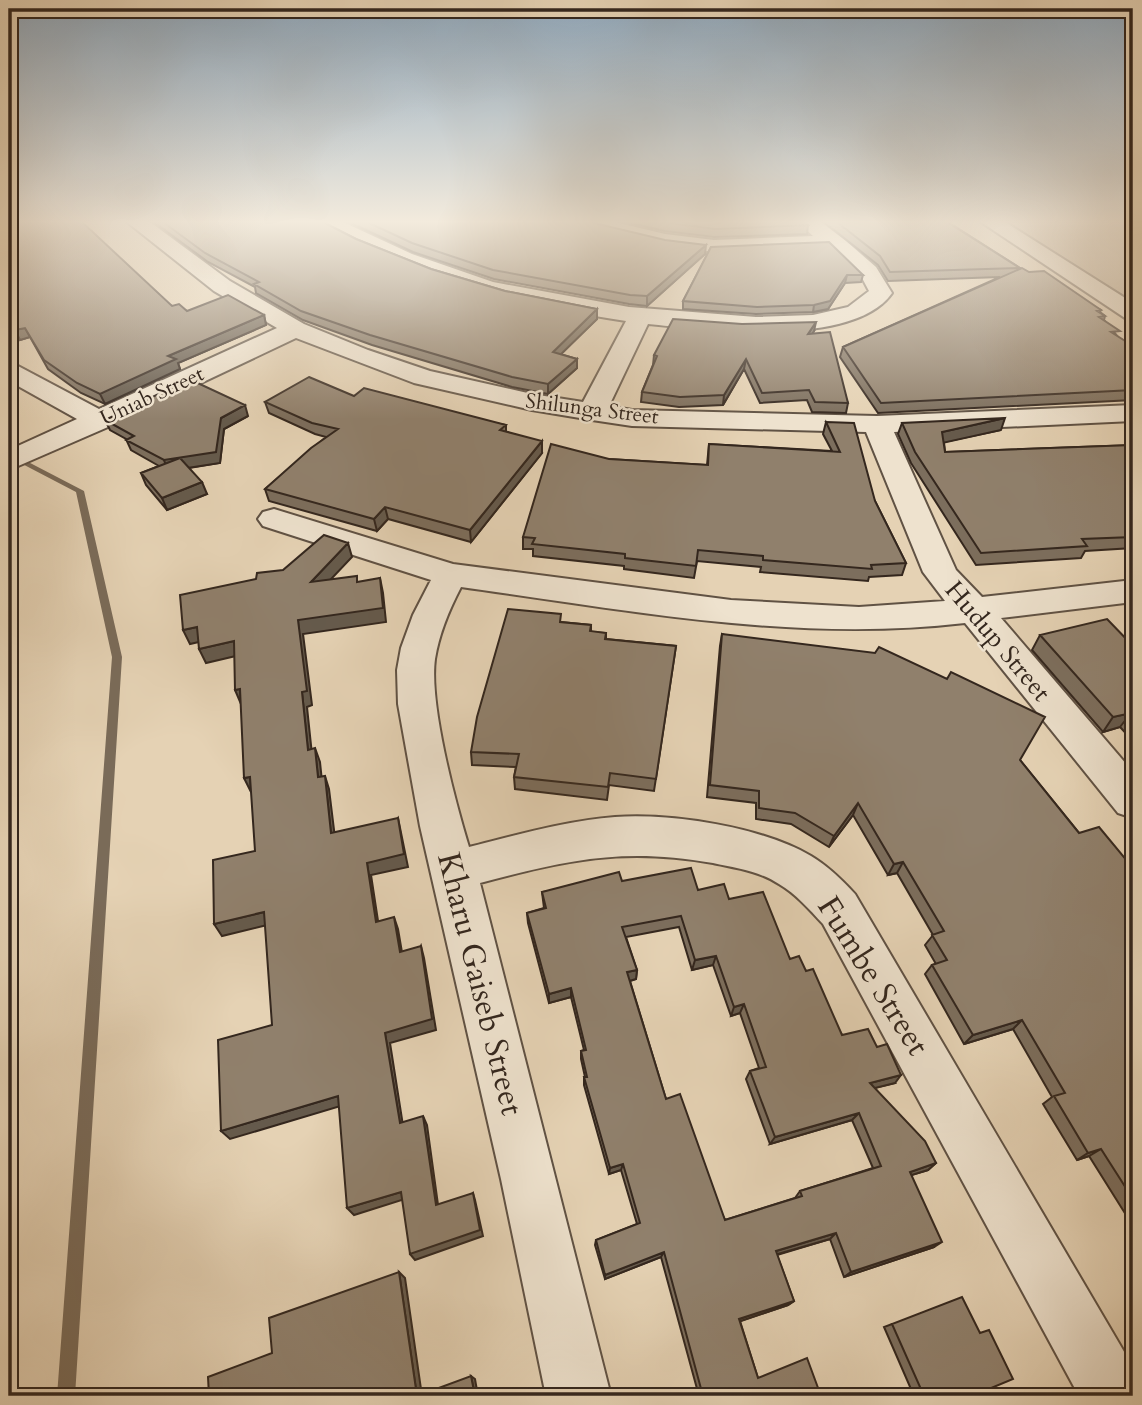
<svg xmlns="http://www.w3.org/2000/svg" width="1142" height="1405" viewBox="0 0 1142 1405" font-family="Cardo,serif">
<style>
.green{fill:#c7b59a;stroke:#7e6e5c;stroke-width:2}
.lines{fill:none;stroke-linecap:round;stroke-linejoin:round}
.stream{fill:#7a6b59;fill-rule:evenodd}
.minor-casing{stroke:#605244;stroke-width:4}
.minor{fill:#eee2ce;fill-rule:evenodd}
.wall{fill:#7c6e5d;stroke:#34271e;stroke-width:2;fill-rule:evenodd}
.shaded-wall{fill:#655a4c;stroke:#34271e;stroke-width:2}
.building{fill:#90806c;stroke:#34271e;stroke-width:2;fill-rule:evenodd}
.labels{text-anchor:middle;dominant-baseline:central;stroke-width:5;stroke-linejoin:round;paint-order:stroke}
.far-street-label{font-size:21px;fill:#34271e;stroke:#eee2ce}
.street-label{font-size:26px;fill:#34271e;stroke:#eee2ce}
.near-street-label{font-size:32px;fill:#34271e;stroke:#eee2ce}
</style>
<rect width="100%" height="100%" fill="#e5d2b4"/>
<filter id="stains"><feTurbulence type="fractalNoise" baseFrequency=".00286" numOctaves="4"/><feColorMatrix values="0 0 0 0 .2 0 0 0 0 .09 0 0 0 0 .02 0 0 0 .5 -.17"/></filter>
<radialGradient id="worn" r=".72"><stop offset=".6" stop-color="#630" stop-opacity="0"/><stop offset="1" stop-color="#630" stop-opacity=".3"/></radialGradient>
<path class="green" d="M 1004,222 L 1133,222 L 1133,302 Z"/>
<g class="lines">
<path class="stream" d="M 9,452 L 84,491 L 122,657 L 75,1396 L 57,1396 L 112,657 L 76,492 L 9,457 Z"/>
<defs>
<path id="minor" d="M 127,222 L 150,222 L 230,281 L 304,324 L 368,350 L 430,371 L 532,394 L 583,402 L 626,321 C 512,303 424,281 321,226 L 318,222 L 343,222 L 412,254 L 493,282 L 629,307 L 756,317 L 813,315 L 848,307 L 869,291 L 861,276 L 828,247 L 714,252 L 665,246 L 582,226 L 579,222 L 615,222 L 665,234 L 714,240 L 813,236 L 798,222 L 821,222 L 846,241 L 876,267 L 892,293 C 854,348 707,330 648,324 L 609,406 L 632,410 L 877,416 L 1133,405 L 1133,421 L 894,432 L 956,570 L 982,597 L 1133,580 L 1133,602 L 1001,618 L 1133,772 L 1133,818 L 1118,813 L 965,623 C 796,643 628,610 461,587 C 449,610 439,634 435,659 C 429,704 455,801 469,847 C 517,835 565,821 615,817 C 672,813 762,827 811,856 C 828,866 842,880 855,894 L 1133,1367 L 1133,1396 L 1079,1396 L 823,924 C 809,909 796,894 779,884 C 759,871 736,868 713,863 C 623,847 567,860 480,883 L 611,1396 L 546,1396 L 501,1179 L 420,826 L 398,704 L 397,670 L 401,648 L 413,615 L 431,580 L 263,526 L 258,519 L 263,512 L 274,509 L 453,564 L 731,600 L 859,607 L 945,601 L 923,572 L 866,432 L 632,426 L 592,420 L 532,410 L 414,383 L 296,338 L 108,427 L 9,470 L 9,450 L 77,419 L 9,381 L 9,363 L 18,366 L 99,409 L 277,328 L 214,291 Z
M 981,222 L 1005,222 L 1133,303 L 1133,320 L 1125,318 Z"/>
</defs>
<use href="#minor" class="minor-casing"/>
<use href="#minor" class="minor"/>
</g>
<path class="wall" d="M 9,222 L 172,306 L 187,311 L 264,315 L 266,325 L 178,363 L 180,369 L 105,404 L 81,393 L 48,369 L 30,337 L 20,340 L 13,327 Z
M 154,222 L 323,222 L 356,239 L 431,269 L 505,291 L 597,309 L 597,319 L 560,354 L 577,359 L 577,368 L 548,394 L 512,387 L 372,345 L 303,320 L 256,293 L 255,287 L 208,262 Z
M 349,222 L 590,222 L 705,254 L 647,306 L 629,304 L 494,279 L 413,252 Z
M 626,222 L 805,222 L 808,225 L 807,234 L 714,237 L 665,231 Z
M 824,222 L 948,222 L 1020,268 L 1101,310 L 1100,312 L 1105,316 L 1104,320 L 1118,337 L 1133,346 L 1133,400 L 878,413 L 840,357 L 843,347 L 1000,277 L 888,281 L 878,265 Z
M 711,247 L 863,275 L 861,282 L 845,283 L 828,309 L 813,312 L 756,314 L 683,309 L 683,301 Z
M 814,331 L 812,334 L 848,403 L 846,413 L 812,412 L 807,400 L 760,403 L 744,369 L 723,405 L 679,407 L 641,402 L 642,392 L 653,365 L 654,355 Z
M 354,396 L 506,425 L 506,431 L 542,453 L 471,542 L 388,519 L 377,531 L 269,501 L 265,489 L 326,437 L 315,434 L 269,413 L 265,402 Z
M 248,416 L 224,429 L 220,463 L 189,468 L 207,494 L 167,510 L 146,485 L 141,473 L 159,466 L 131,450 L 126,439 L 110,430 L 105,420 Z
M 826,422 L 875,501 L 906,563 L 902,575 L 869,577 L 868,581 L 760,572 L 761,567 L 697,561 L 694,578 L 624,569 L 624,566 L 533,556 L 533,549 L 523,549 L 523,537 L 609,459 L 707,465 L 709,444 L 832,451 L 823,434 Z
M 902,423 L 1001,430 L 944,442 L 945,452 L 1133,445 L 1133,548 L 1085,551 L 1081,558 L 976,565 L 911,463 L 898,434 Z
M 561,622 L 591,625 L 591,632 L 606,633 L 606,639 L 676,646 L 654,791 L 609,785 L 607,800 L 515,789 L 514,777 L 516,767 L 472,765 L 471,752 Z
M 722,634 L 1020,760 L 1079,833 L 1133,868 L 1133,1226 L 1089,1156 L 1077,1160 L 1043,1104 L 1052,1097 L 1013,1029 L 964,1044 L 925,974 L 932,965 L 936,964 L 925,945 L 933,935 L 897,873 L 888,875 L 853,815 L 829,847 L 791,824 L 756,819 L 756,803 L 707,797 L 720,646 Z
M 1040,635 L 1133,646 L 1133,741 L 1120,727 L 1103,732 L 1032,650 Z
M 622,881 L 698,890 L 729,899 L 790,959 L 806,971 L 842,1035 L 895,1083 L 874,1088 L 936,1163 L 928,1170 L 911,1175 L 934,1247 L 844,1277 L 830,1239 L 777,1255 L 794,1301 L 788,1305 L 740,1321 L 758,1378 L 821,1396 L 699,1396 L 661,1257 L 605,1279 L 595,1245 L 596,1240 L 637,1224 L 621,1170 L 609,1174 L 584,1085 L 584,1077 L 585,1077 L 581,1059 L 581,1051 L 584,1050 L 571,997 L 549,1003 L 528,923 L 527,913 L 544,908 L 542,892 ZM 679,927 L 692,970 L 713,965 L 731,1016 L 740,1013 L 759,1068 L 750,1071 L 746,1079 L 770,1144 L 852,1120 L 873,1168 L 800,1191 L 795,1198 L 725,1220 L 666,1099 L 630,981 L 636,979 L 637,970 L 626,937 Z
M 892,1324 L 980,1333 L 972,1396 L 914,1396 L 884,1327 Z"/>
<path class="shaded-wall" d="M 706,245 L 705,254 L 647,306 L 647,296 Z
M 847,275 L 845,283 L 828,309 L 813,312 L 814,305 Z
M 597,309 L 597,319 L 553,362 L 553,352 Z
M 264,315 L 266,325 L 178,363 L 180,369 L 105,404 L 100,394 L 168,356 Z
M 816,322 L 814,331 L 806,344 L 808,334 Z
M 25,328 L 30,337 L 20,340 L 15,330 Z
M 577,359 L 577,368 L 548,394 L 548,384 Z
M 746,359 L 744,369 L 723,405 L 724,395 Z
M 245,405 L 248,416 L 224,429 L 220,463 L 168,471 L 164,460 L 221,418 Z
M 1005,418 L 1001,430 L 938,444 L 942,432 Z
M 542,441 L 542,453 L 471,542 L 470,530 Z
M 202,482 L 207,494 L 167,510 L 162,498 Z
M 385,507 L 388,519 L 377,531 L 374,519 Z
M 348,543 L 352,557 L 315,596 L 311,582 Z
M 380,578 L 383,593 L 386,622 L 303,634 L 312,705 L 307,707 L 313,764 L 308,750 L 302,692 L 298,620 Z
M 197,627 L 203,641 L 190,644 L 183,630 Z
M 234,641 L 240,655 L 206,663 L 199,649 Z
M 240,689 L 241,704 L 235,690 Z
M 1131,713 L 1120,727 L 1103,732 L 1113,717 Z
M 315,748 L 320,762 L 323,791 L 318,777 Z
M 325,776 L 329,789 L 336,846 L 331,833 Z
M 250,777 L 251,792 L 244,778 Z
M 858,803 L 853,815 L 829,847 L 834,836 Z
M 398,818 L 408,867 L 371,875 L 380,934 L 376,922 L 367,863 Z
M 903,862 L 897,873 L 888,875 L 894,864 Z
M 264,912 L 271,924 L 222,936 L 214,924 Z
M 394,917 L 398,929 L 404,964 L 400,952 Z
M 421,946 L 424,958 L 436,1030 L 390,1043 L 404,1132 L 400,1123 L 385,1033 Z
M 716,956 L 713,965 L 692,970 L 695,960 Z
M 637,970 L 636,979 L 626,982 L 627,972 Z
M 571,988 L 571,997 L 549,1003 L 549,994 Z
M 744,1004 L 740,1013 L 731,1016 L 734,1007 Z
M 1022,1020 L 1013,1029 L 964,1044 L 973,1035 Z
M 901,1075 L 895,1083 L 863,1091 L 870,1083 Z
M 338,1096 L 344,1105 L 230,1139 L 221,1131 Z
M 859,1113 L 852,1120 L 770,1144 L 775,1137 Z
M 423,1116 L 427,1125 L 439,1212 L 436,1205 Z
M 1101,1149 L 1089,1156 L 1077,1160 L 1088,1153 Z
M 936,1163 L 928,1170 L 902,1178 L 910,1172 Z
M 623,1164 L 621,1170 L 609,1174 L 610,1168 Z
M 401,1192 L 405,1199 L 354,1215 L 347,1208 Z
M 473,1193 L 475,1200 L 483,1236 L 415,1260 L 410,1254 Z
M 836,1233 L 830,1239 L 771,1256 L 776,1251 Z
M 942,1242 L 934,1247 L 844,1277 L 851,1272 Z
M 664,1252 L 661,1257 L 605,1279 L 605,1275 Z
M 399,1272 L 405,1278 L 422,1396 L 417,1396 Z
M 794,1301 L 788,1305 L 735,1323 L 739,1319 Z
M 471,1376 L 475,1379 L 478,1396 L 475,1396 Z"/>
<path class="building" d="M 9,222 L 82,222 L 172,306 L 179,304 L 187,311 L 228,295 L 264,315 L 168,356 L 176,359 L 100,394 L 77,383 L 44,360 L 25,328 L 15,330 L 9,319 Z
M 163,222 L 323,222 L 356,239 L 431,269 L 505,291 L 597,309 L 553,352 L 577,359 L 548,384 L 512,377 L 370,335 L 301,311 L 254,284 L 259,282 L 205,253 Z
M 367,222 L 590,222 L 665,240 L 706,245 L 647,296 L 630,295 L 493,270 L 412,243 Z
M 663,222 L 805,222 L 808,225 L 715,229 Z
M 837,222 L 947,222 L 1020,268 L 890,272 L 880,256 Z
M 829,242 L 863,275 L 847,275 L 830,301 L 814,305 L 757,307 L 683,301 L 711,247 Z
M 1022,268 L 1029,272 L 1044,271 L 1101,310 L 1097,311 L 1105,316 L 1099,317 L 1120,331 L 1111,332 L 1133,346 L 1133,390 L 881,403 L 843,347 Z
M 673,319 L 742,324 L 816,322 L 808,334 L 830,332 L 848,403 L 815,402 L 809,390 L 762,393 L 746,359 L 724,395 L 680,397 L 642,392 L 657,356 L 654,355 Z
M 309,377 L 354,396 L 364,388 L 506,425 L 500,430 L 542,441 L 470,530 L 385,507 L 374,519 L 265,489 L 311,448 L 338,429 L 312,423 L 265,402 Z
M 189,379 L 245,405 L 221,418 L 216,452 L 164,460 L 126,440 L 134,436 L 105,420 Z
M 1005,418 L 942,432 L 945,452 L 1133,445 L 1133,537 L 1082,539 L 1087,546 L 981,553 L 915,452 L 902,423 Z
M 826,422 L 854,423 L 875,501 L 906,563 L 871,565 L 872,569 L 763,560 L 763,556 L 698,550 L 696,566 L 625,558 L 625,554 L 532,544 L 535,538 L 523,537 L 551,444 L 609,459 L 708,465 L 709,444 L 840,452 Z
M 180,458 L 202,482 L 162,498 L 141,473 Z
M 324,535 L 348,543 L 311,582 L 357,576 L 357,582 L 380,578 L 383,608 L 298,620 L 307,691 L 302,692 L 308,750 L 315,748 L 318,777 L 325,776 L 331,833 L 398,818 L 404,854 L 367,863 L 376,922 L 394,917 L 400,952 L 421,946 L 432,1019 L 385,1033 L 400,1123 L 423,1116 L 436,1205 L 473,1193 L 480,1230 L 410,1254 L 401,1192 L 347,1208 L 338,1096 L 221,1131 L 218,1040 L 272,1025 L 264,912 L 214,924 L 213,860 L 255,851 L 250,777 L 244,778 L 240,689 L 235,690 L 234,641 L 199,649 L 197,627 L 183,630 L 180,595 L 256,579 L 257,573 L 283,570 Z
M 508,609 L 561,614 L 560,622 L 591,625 L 590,631 L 606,633 L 605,639 L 676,646 L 656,779 L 610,773 L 608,787 L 514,777 L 519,754 L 471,752 L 477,717 Z
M 1107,619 L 1133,646 L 1133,715 L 1131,713 L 1113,717 L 1040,635 Z
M 722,634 L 875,653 L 879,647 L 947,679 L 951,672 L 1045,717 L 1020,760 L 1079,833 L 1099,827 L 1133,868 L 1133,1199 L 1101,1149 L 1088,1153 L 1054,1096 L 1065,1093 L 1022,1020 L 973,1035 L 932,965 L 947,960 L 932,935 L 944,931 L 903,862 L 894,864 L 858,803 L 834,836 L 795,813 L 759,808 L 759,791 L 710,785 Z
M 691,868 L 698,890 L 724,884 L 729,899 L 763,892 L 790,959 L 799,956 L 806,971 L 813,969 L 842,1035 L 868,1029 L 877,1047 L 887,1044 L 901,1075 L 870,1083 L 925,1141 L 936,1163 L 910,1172 L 942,1242 L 851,1272 L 836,1233 L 776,1251 L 794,1301 L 739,1319 L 758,1378 L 807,1358 L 821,1396 L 703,1396 L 664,1252 L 605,1275 L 596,1240 L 640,1223 L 623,1164 L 610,1168 L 584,1077 L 587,1077 L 581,1051 L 586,1050 L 571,988 L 549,994 L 527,913 L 546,908 L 542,892 L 619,872 L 622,881 ZM 681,916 L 695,960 L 716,956 L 734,1007 L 744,1004 L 766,1067 L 750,1071 L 775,1137 L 859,1113 L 881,1166 L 800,1191 L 802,1196 L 725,1220 L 680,1094 L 666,1099 L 627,972 L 637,970 L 622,927 Z
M 399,1272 L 417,1396 L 209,1396 L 208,1377 L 272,1353 L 269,1318 Z
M 962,1297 L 980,1333 L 989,1330 L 1013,1379 L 972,1396 L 924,1396 L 892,1324 Z
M 471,1376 L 475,1396 L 417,1396 Z"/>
<linearGradient id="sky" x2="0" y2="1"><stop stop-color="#8fa9bf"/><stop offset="0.53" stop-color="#f3ebdd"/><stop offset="1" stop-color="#f3ebdd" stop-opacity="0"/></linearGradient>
<rect width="1142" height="419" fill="url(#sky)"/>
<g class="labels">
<g class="far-street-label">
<text transform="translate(152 396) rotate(-25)">Uniab Street</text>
<text transform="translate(592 409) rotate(7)">Shilunga Street</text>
</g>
<g class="street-label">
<text transform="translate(998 641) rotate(50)">Hudup Street</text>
</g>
<g class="near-street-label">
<text transform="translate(873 976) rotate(58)">Fumbe Street</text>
<text transform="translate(480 984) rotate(76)">Kharu Gaiseb Street</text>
</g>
</g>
<rect width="1142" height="1405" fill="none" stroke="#e5d2b4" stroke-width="35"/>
<rect x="10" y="10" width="1121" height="1384" fill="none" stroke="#34271e" stroke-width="3.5"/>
<rect x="18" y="18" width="1107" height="1370" fill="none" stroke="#34271e" stroke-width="2"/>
<rect width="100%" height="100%" filter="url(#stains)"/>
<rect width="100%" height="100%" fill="url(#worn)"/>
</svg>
